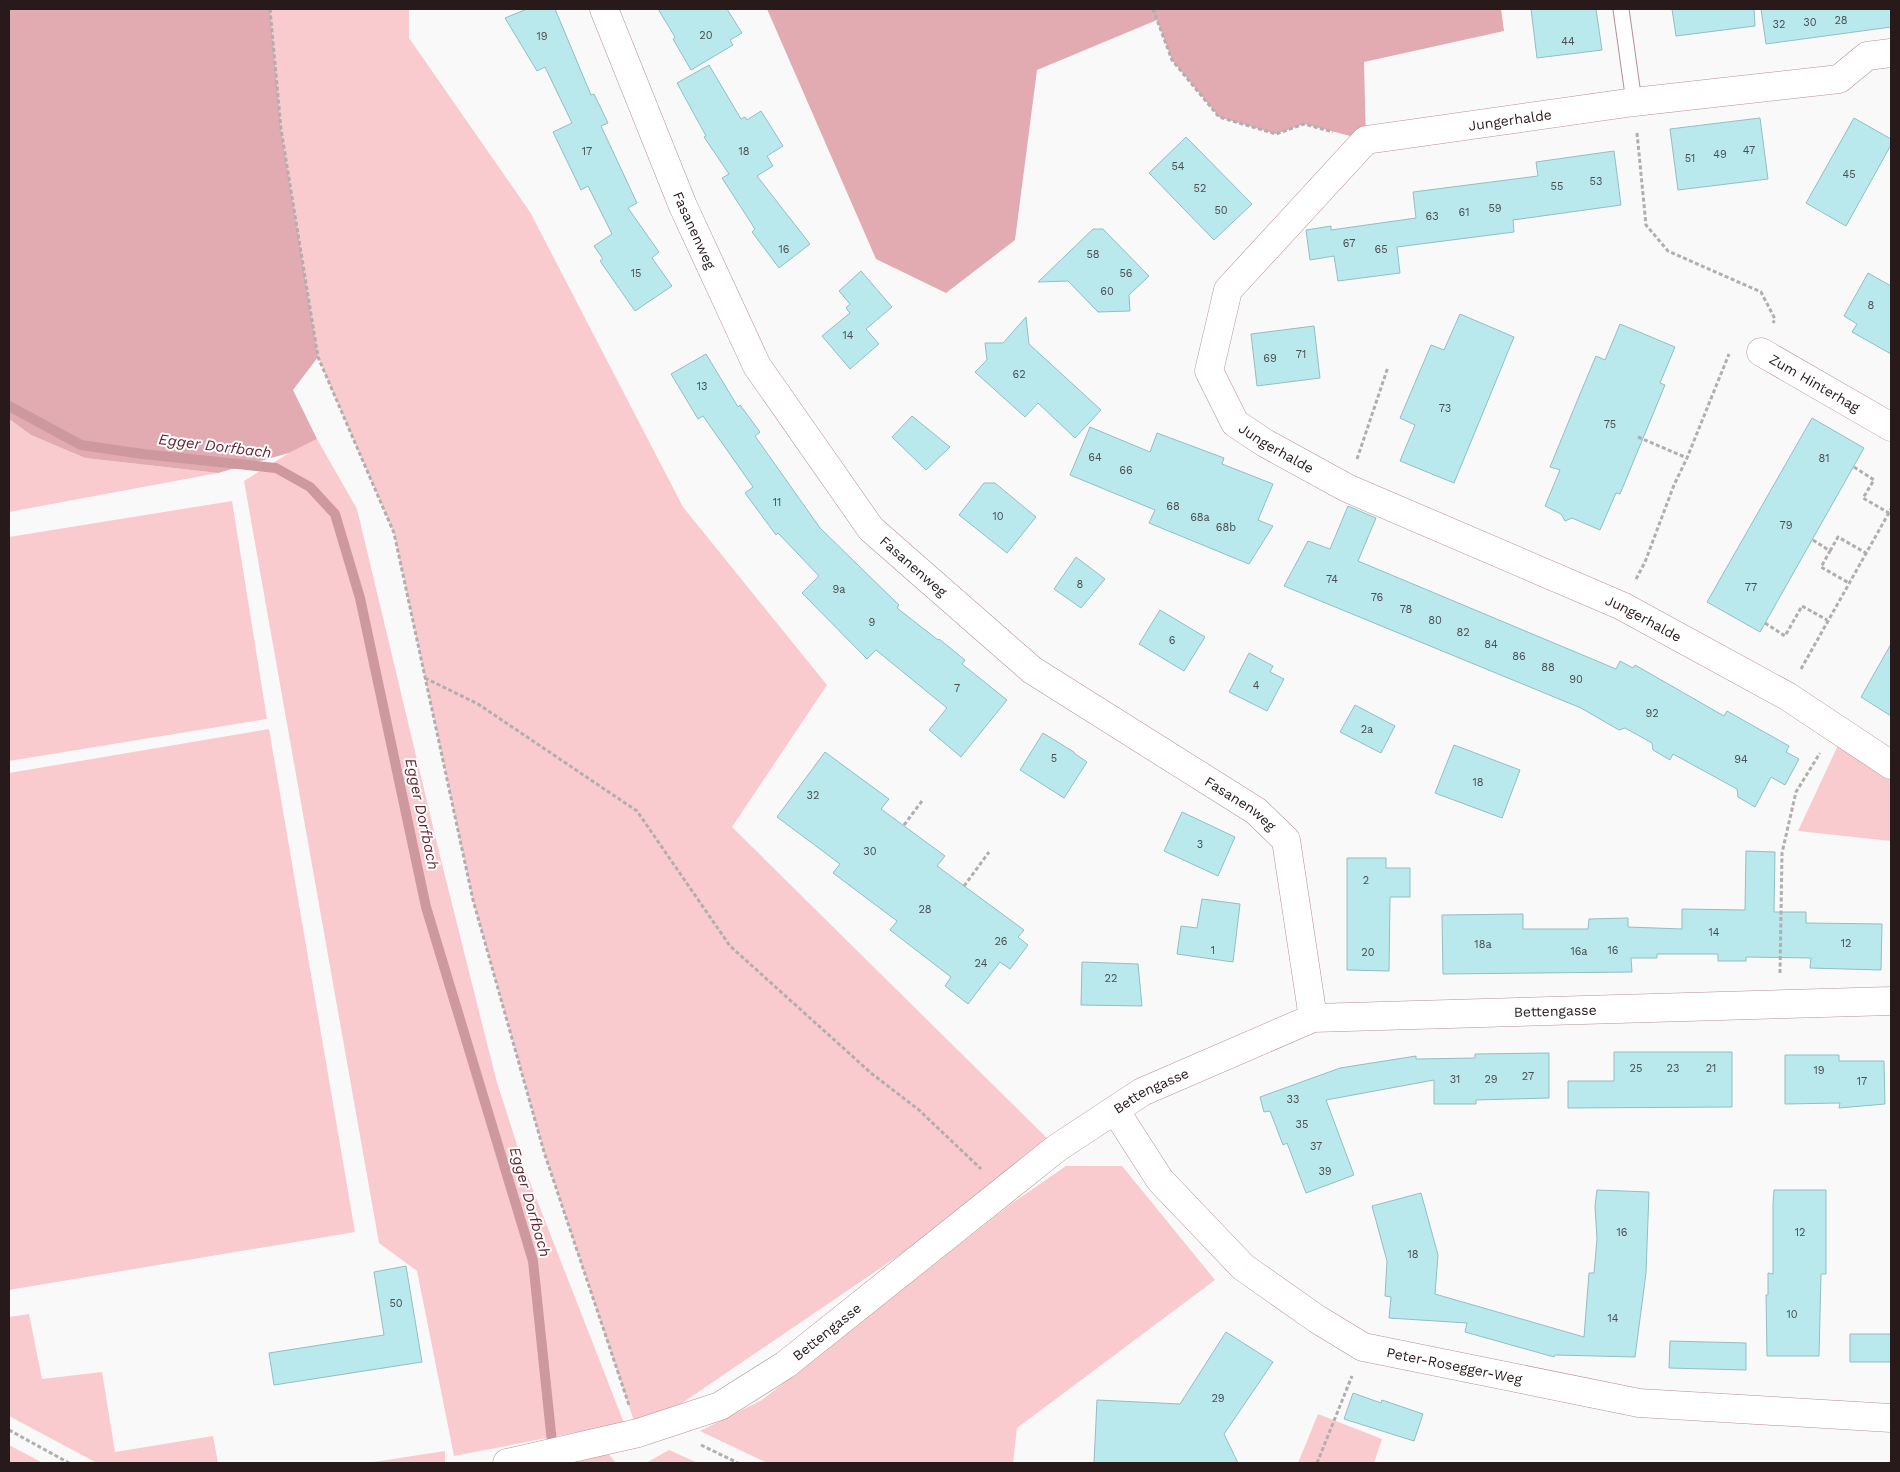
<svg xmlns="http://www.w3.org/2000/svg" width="1900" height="1472" viewBox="0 0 1900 1472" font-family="'Work Sans',sans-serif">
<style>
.green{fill:#f9cbcf}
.forest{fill:#e2abb1}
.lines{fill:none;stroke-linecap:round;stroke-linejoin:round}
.stream{stroke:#ce999e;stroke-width:10}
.building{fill:#b9e8ed;stroke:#91bfc4}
.service-casing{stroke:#b88f93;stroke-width:17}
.minor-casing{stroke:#b88f93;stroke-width:29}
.path{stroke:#b2adae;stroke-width:3;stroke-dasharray:4 2.5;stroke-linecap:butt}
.service{stroke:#fff;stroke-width:15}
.minor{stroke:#fff;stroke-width:28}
.labels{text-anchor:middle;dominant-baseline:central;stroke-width:4;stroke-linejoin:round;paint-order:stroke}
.number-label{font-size:11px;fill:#4c4d4f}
.street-label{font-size:14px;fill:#28191a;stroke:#fff}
.water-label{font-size:15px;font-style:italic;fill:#601f2b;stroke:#fff}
</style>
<rect width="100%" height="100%" fill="#f9f9f9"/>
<path class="green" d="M 270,9 L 409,9 L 409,38 L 530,212 L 683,507 L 827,685 L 732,827 L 1057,1148 L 638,1433 L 544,1152 L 473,900 L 394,533 L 318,357 L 281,129 Z
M 9,419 L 31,435 L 85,458 L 218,473 L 9,512 Z
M 317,439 L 357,509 L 441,860 L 496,1079 L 524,1167 L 624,1423 L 454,1456 L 417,1271 L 379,1243 L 244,481 L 289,453 Z
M 232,501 L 267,719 L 9,761 L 9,537 Z
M 269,729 L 355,1232 L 9,1290 L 9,773 Z
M 1840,741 L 1891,775 L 1891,841 L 1798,831 Z
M 1066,1166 L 1122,1166 L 1215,1280 L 1017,1428 L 1013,1463 L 767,1463 L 700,1431 L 762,1400 L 1011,1204 Z
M 29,1314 L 42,1379 L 102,1372 L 115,1452 L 213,1436 L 218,1463 L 97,1463 L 9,1416 L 9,1317 Z
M 1318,1414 L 1382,1439 L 1374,1463 L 1298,1463 Z
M 9,1445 L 43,1463 L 9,1463 Z
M 605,1450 L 616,1463 L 542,1463 Z
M 669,1450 L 698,1463 L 646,1463 Z
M 445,1451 L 445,1463 L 367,1463 Z"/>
<path class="forest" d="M 9,9 L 270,9 L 281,129 L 318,357 L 293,390 L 317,439 L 289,453 L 218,473 L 85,458 L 31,435 L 9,419 Z
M 767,9 L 1501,9 L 1504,31 L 1364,62 L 1366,140 L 1304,124 L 1276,134 L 1219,117 L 1172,60 L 1157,20 L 1037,70 L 1015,240 L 946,293 L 876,259 Z"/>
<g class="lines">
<path class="stream" d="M 9,406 L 81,445 L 143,454 L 276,468 L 310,487 L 335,514 L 360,598 L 426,907 L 533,1261 L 553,1452"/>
</g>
<path class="building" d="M 527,9 L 555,9 L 591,95 L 594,94 L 608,123 L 601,126 L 637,203 L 628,208 L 659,252 L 652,258 L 672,286 L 635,311 L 600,261 L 603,259 L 594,246 L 612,234 L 588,186 L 581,190 L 553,132 L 572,123 L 545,67 L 537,71 L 505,18 Z
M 658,9 L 727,9 L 742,33 L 730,40 L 733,45 L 691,70 L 673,39 L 675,37 Z
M 1531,9 L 1596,9 L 1602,50 L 1537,58 Z
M 1672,9 L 1754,9 L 1755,26 L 1676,36 Z
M 1761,9 L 1891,9 L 1891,27 L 1766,44 Z
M 709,65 L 741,119 L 745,117 L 747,120 L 761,111 L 783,146 L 767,156 L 773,166 L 757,176 L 810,244 L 779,268 L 752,232 L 755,229 L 722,178 L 729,174 L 704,137 L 706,136 L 677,83 Z
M 1760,118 L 1768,179 L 1678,190 L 1670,129 Z
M 1854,118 L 1891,139 L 1891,145 L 1846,226 L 1806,203 Z
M 1186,137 L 1252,204 L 1214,240 L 1149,173 Z
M 1614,151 L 1621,205 L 1513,220 L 1514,232 L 1397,247 L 1400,273 L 1338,281 L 1334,256 L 1310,260 L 1306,230 L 1331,226 L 1331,230 L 1416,218 L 1413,192 L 1538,176 L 1536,162 Z
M 1093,229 L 1103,229 L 1149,276 L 1129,295 L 1130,311 L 1098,312 L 1068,281 L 1038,282 Z
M 861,271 L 892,307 L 866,329 L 879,344 L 850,369 L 822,336 L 850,313 L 846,308 L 850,304 L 839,291 Z
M 1868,273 L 1891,286 L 1891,354 L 1852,332 L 1857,324 L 1844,316 Z
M 1460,314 L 1514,337 L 1454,483 L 1400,461 L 1415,425 L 1400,418 L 1431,345 L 1444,350 Z
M 1026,317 L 1029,344 L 1101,410 L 1075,438 L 1038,403 L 1025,417 L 975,372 L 987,360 L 985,343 L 1003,343 Z
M 1620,324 L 1675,347 L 1660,383 L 1665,385 L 1620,494 L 1616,493 L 1600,530 L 1572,518 L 1565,521 L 1561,514 L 1545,506 L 1560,470 L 1550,467 L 1580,394 L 1596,356 L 1605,360 Z
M 1314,326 L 1320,378 L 1257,386 L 1251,334 Z
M 706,354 L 738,407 L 740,405 L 760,432 L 755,436 L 820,528 L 899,605 L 897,608 L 938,640 L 939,639 L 965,660 L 962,664 L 1007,700 L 961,757 L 929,730 L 947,708 L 876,650 L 867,659 L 802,593 L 819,576 L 778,533 L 776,535 L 745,493 L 753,487 L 703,416 L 698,419 L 671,374 Z
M 912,416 L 950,447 L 926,470 L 892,437 Z
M 1812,418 L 1864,448 L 1760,632 L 1707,602 Z
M 1090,427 L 1150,452 L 1157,433 L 1224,458 L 1222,464 L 1273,484 L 1258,520 L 1273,526 L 1249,564 L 1149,523 L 1155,510 L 1070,475 Z
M 984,483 L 995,483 L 1036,517 L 1007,553 L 959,515 Z
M 1348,506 L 1376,518 L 1358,561 L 1616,669 L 1620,661 L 1633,668 L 1635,665 L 1724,716 L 1727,711 L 1789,746 L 1786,752 L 1799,759 L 1785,785 L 1771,777 L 1755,807 L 1738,797 L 1737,789 L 1673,754 L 1670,760 L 1653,750 L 1652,743 L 1625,728 L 1619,730 L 1581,708 L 1284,586 L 1308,541 L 1330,549 Z
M 1076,557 L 1105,579 L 1081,608 L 1054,589 Z
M 1160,610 L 1205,637 L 1184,671 L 1139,644 Z
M 1891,644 L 1891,716 L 1861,697 Z
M 1249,653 L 1273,666 L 1270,672 L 1284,679 L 1267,711 L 1229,692 Z
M 1355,705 L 1395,726 L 1381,753 L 1340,732 Z
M 1043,733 L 1074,752 L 1074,753 L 1087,762 L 1064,798 L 1020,770 Z
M 1454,745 L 1520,770 L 1502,818 L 1435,793 Z
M 825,752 L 889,799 L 881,809 L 945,856 L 937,866 L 1024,930 L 1018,937 L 1028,945 L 1010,969 L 1000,962 L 968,1004 L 945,986 L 951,977 L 890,930 L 897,921 L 833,873 L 840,864 L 777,817 Z
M 1182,812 L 1235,837 L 1218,876 L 1164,851 Z
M 1746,851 L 1775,852 L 1774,912 L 1806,912 L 1806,923 L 1882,924 L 1881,970 L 1810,968 L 1811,958 L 1746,957 L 1746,961 L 1718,961 L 1718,954 L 1657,954 L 1657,958 L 1631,958 L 1632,972 L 1443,974 L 1442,915 L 1523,914 L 1523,929 L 1588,929 L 1589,919 L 1628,918 L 1628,927 L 1682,929 L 1682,909 L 1745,910 Z
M 1347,858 L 1386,858 L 1386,868 L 1410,868 L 1410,897 L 1390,897 L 1389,971 L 1347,970 Z
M 1202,899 L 1240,904 L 1233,962 L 1177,954 L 1181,926 L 1197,928 Z
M 1082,962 L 1138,964 L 1142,1006 L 1081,1005 Z
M 1614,1052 L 1732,1052 L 1732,1107 L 1568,1108 L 1568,1081 L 1614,1081 Z
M 1549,1053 L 1549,1098 L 1476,1100 L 1476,1104 L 1434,1104 L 1434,1080 L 1326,1100 L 1354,1175 L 1306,1193 L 1287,1143 L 1283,1145 L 1270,1111 L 1264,1112 L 1260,1097 L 1340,1068 L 1416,1056 L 1416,1059 L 1475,1058 L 1475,1054 Z
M 1785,1055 L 1839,1055 L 1839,1061 L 1884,1061 L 1885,1104 L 1839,1108 L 1840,1103 L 1785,1104 Z
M 1597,1190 L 1649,1192 L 1646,1273 L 1635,1357 L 1555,1355 L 1554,1357 L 1465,1332 L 1467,1323 L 1389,1318 L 1391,1297 L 1385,1296 L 1387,1261 L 1372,1206 L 1421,1193 L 1438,1255 L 1435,1294 L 1584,1337 L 1589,1273 L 1594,1273 L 1597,1239 L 1595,1206 Z
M 1774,1190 L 1826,1190 L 1826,1274 L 1821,1274 L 1819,1356 L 1767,1356 L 1766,1295 L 1768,1295 L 1768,1273 L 1773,1274 L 1773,1204 Z
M 406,1266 L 422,1362 L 274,1385 L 269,1353 L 384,1335 L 374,1272 Z
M 1226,1332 L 1273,1362 L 1224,1434 L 1238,1463 L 1094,1463 L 1097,1400 L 1180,1404 Z
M 1850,1334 L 1891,1334 L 1891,1362 L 1850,1362 Z
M 1670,1341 L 1746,1343 L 1746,1370 L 1669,1368 Z
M 1353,1393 L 1381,1403 L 1382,1400 L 1423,1414 L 1414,1441 L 1344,1419 Z"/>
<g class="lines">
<defs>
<path id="service" d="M 1621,9 L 1634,102"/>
<g id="minor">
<path id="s1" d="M 604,9 L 683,206 L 757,366 L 871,529 L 1032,670 L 1256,811 L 1286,840 L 1313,1018"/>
<path id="s2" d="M 1891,53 L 1867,56 L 1839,79 L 1634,102 L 1366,140 L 1228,290 L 1209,371 L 1235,423 L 1265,443 L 1347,488 L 1622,606 L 1787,696 L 1891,765"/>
<path id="s3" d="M 1761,352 L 1891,427"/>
<path id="s4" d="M 1115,1110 L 1160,1180 L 1243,1267 L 1317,1319 L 1363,1347 L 1639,1403 L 1891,1418"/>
<path id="s5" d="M 507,1463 L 638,1433 L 720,1406 L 785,1365 L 1057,1148 L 1142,1092 L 1313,1018 L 1891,1001"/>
</g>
</defs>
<use href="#service" class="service-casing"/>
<use href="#minor" class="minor-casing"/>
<path class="path" d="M 270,9 L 281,129 L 318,357 L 394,533 L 473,900 L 544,1152 L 629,1405
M 1153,9 L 1172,60 L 1219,117 L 1276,134 L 1304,124 L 1333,132
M 1637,133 L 1646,225 L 1668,251 L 1761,292 L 1775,319 L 1773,323
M 1638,437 L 1687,458
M 1357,459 L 1388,367
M 1854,467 L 1874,480 L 1863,498 L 1889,513
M 1813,540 L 1830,551 L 1821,567 L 1849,583
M 1830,551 L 1838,537 L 1866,553
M 1636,579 L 1645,562 L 1674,485 L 1687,458 L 1729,354
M 1765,623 L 1785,636 L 1802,606 L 1827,620
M 1801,669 L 1891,509
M 425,678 L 478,704 L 637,811 L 730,946 L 871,1073 L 919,1110 L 981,1169
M 904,825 L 922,801
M 964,886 L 989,852
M 1780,973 L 1782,853 L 1796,792 L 1820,753
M 9,1430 L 69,1463
M 701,1445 L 738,1463
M 1317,1463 L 1352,1376"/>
<use href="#service" class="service"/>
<use href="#minor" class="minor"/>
</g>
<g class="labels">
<g class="number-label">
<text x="1841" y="20">28</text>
<text x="1810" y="22">30</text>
<text x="1779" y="24">32</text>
<text x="706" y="35">20</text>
<text x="542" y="36">19</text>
<text x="1568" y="41">44</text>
<text x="1749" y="150">47</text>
<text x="587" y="151">17</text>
<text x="744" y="151">18</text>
<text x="1720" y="154">49</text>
<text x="1690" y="158">51</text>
<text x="1178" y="166">54</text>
<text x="1849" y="174">45</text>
<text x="1596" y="181">53</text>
<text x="1557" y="186">55</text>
<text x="1200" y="188">52</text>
<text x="1495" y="208">59</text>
<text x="1221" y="210">50</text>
<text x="1464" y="212">61</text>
<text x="1432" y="216">63</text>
<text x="1349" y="243">67</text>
<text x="784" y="249">16</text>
<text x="1381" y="249">65</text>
<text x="1093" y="254">58</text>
<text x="636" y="273">15</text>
<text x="1126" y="273">56</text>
<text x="1107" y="291">60</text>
<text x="1871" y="305">8</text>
<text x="848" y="335">14</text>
<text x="1301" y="354">71</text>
<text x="1270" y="358">69</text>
<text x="1019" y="374">62</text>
<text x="702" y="386">13</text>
<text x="1445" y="408">73</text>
<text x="1610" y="424">75</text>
<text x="1095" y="457">64</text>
<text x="1824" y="458">81</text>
<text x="1126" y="470">66</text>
<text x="777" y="502">11</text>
<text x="1173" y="506">68</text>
<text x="998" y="516">10</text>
<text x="1200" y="517">68a</text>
<text x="1786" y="525">79</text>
<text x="1226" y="527">68b</text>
<text x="1332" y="579">74</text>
<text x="1080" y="584">8</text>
<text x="1751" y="587">77</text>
<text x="839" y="589">9a</text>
<text x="1377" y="597">76</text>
<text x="1406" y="609">78</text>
<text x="1435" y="620">80</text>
<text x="872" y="622">9</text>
<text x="1463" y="632">82</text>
<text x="1172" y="640">6</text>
<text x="1491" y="644">84</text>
<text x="1519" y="656">86</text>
<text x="1548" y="667">88</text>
<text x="1576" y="679">90</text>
<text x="1256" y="685">4</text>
<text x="957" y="688">7</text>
<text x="1652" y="713">92</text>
<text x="1367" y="729">2a</text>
<text x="1054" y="758">5</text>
<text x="1741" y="759">94</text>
<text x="1478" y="782">18</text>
<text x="813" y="795">32</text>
<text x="1200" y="844">3</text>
<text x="870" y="851">30</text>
<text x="1366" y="880">2</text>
<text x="925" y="909">28</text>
<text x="1714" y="932">14</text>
<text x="1001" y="941">26</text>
<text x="1846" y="943">12</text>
<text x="1483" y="944">18a</text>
<text x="1213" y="950">1</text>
<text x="1613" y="950">16</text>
<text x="1579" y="951">16a</text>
<text x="1368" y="952">20</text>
<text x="981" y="963">24</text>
<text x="1111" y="978">22</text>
<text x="1636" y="1068">25</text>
<text x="1673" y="1068">23</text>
<text x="1711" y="1068">21</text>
<text x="1819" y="1070">19</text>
<text x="1528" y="1076">27</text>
<text x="1455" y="1079">31</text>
<text x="1491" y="1079">29</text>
<text x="1862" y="1081">17</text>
<text x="1293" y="1099">33</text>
<text x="1302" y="1124">35</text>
<text x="1316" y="1146">37</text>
<text x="1325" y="1171">39</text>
<text x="1622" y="1232">16</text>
<text x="1800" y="1232">12</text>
<text x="1413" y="1254">18</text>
<text x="396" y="1303">50</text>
<text x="1792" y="1314">10</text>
<text x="1613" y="1318">14</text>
<text x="1218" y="1398">29</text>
</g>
<g class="street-label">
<text transform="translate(1510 120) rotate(-8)">Jungerhalde</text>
<text stroke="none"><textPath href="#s1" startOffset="239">Fasanenweg</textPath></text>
<text stroke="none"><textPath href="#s3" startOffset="62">Zum Hinterhag</textPath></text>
<text stroke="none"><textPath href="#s2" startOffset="931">Jungerhalde</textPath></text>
<text stroke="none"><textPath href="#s1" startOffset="644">Fasanenweg</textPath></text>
<text stroke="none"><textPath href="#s2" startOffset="1336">Jungerhalde</textPath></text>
<text stroke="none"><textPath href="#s1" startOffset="1049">Fasanenweg</textPath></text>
<text stroke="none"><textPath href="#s5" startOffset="1176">Bettengasse</textPath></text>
<text stroke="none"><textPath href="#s5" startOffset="756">Bettengasse</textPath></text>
<text stroke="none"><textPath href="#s5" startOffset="351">Bettengasse</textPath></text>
<text stroke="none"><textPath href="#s4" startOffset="441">Peter-Rosegger-Weg</textPath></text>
</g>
<g class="water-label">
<text transform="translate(215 446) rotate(7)">Egger Dorfbach</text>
<text transform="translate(422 814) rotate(78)">Egger Dorfbach</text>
<text transform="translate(530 1202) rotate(74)">Egger Dorfbach</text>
</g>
</g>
<rect width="1900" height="1472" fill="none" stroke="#28191a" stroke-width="20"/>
</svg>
